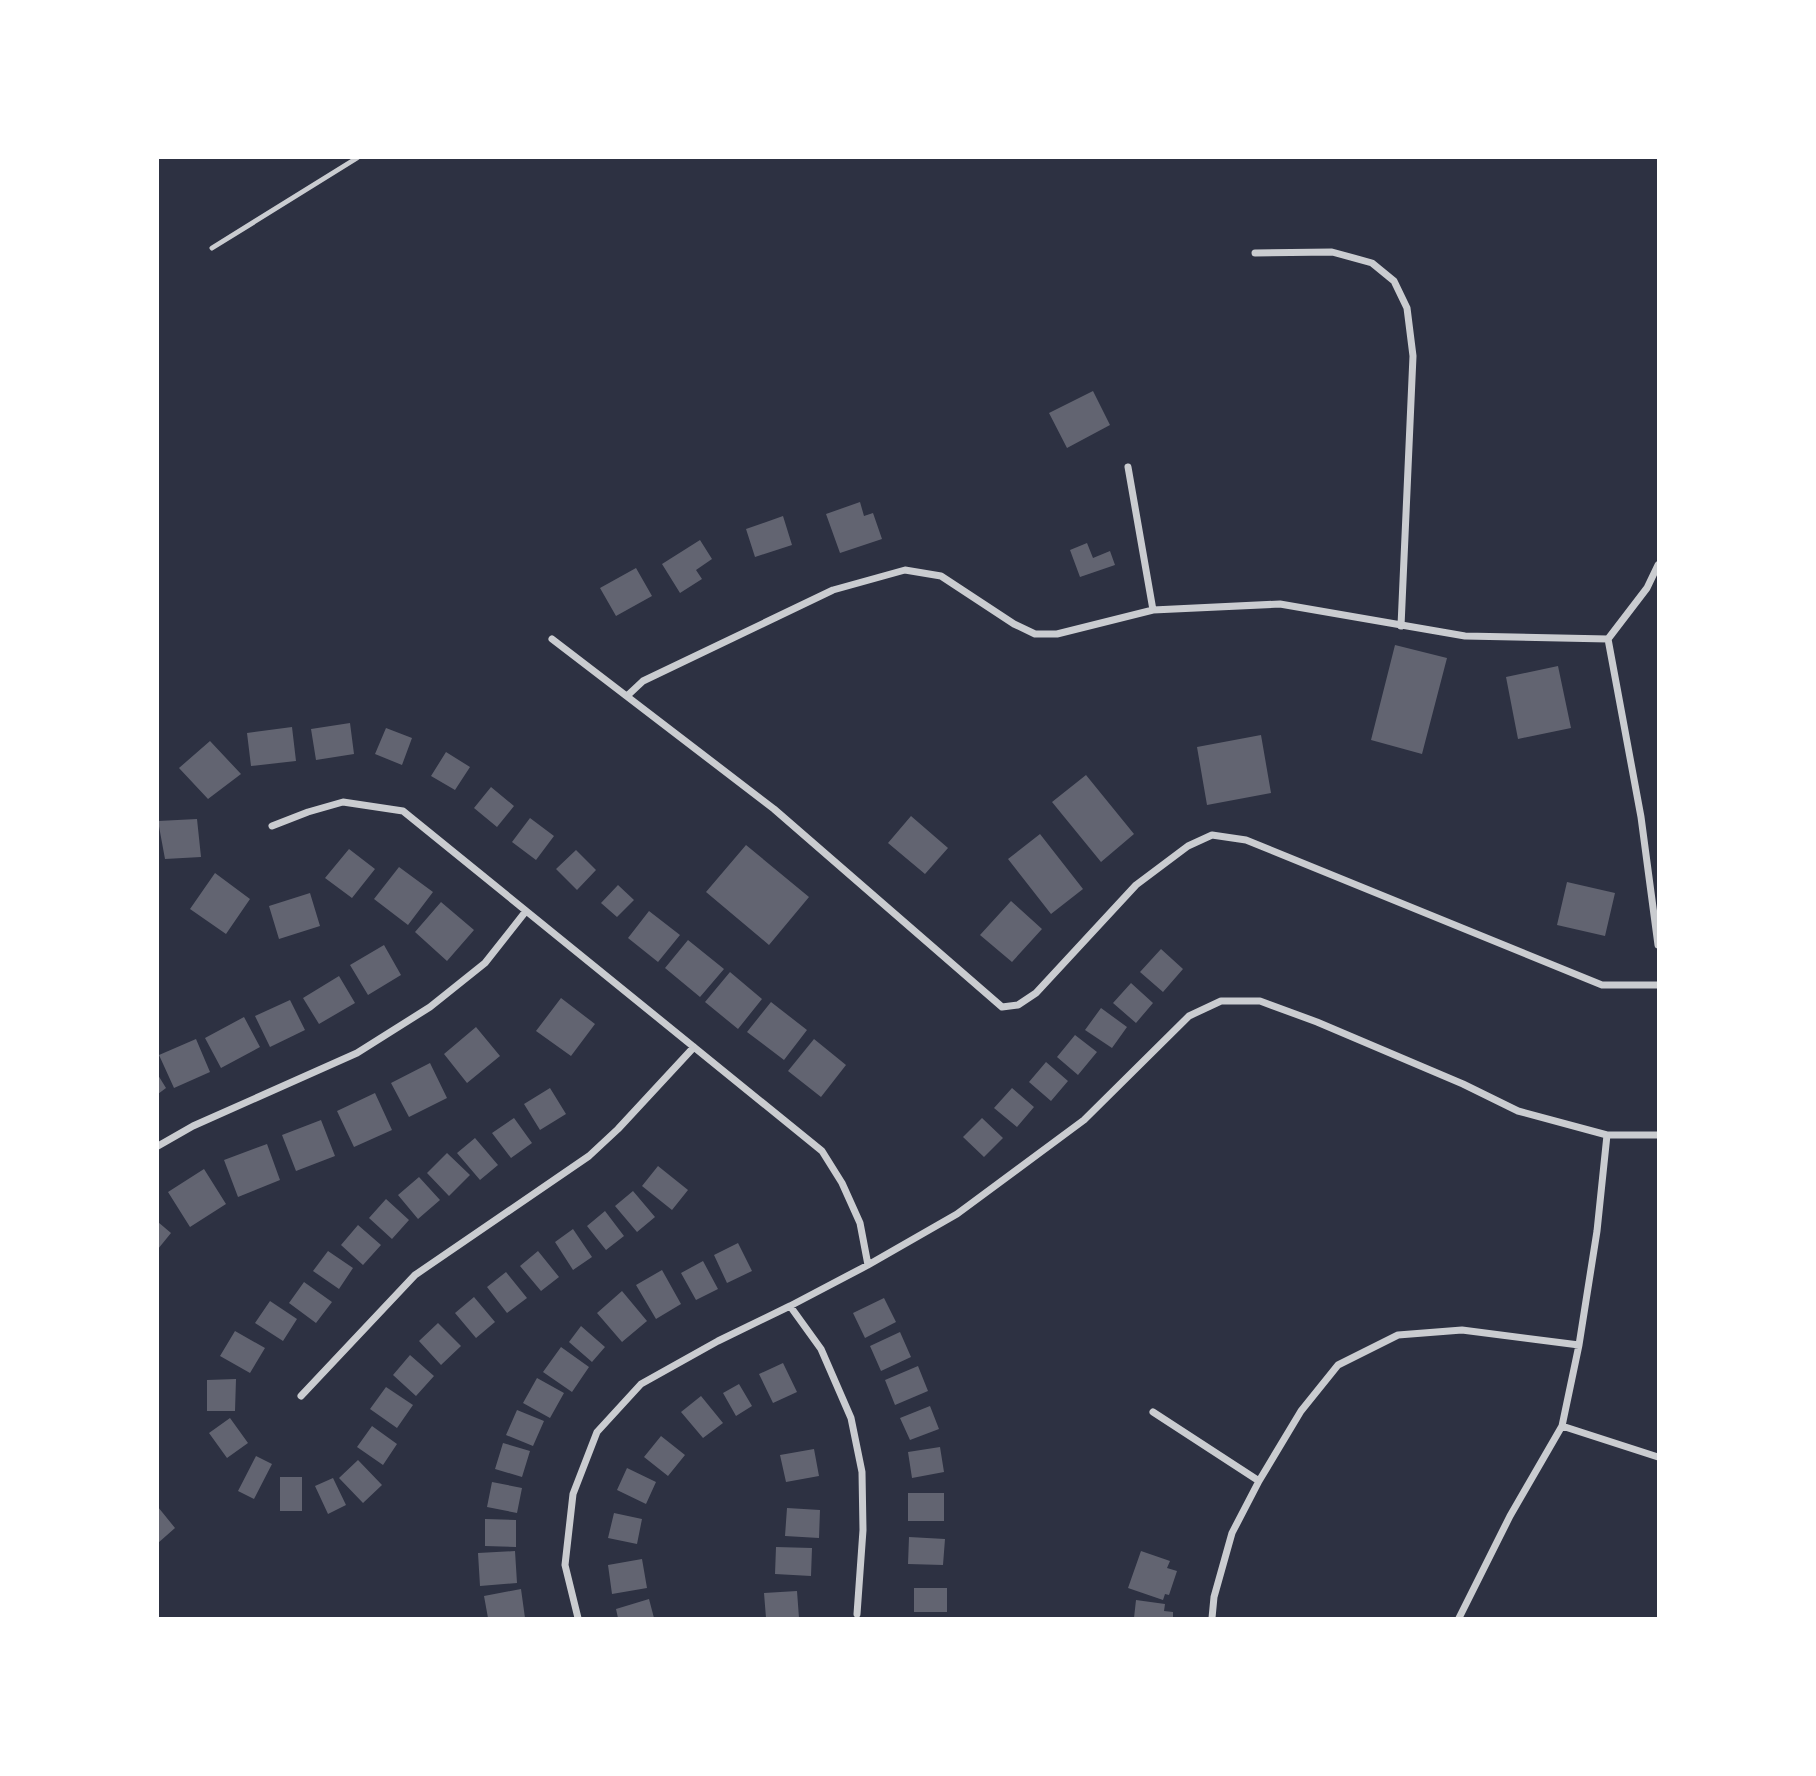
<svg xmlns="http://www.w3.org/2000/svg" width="1816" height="1776" viewBox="0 0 1816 1776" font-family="'Roboto Condensed',sans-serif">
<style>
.building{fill:#626471}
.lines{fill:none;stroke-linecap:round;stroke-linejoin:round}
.service{stroke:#caccd0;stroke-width:5}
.minor{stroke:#caccd0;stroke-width:7}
</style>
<rect width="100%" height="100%" fill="#2d3142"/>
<path class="building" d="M 1093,391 L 1110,425 L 1067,448 L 1049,413 Z
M 860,502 L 864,516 L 873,513 L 882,539 L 840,553 L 826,514 Z
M 783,516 L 792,545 L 755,557 L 746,529 Z
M 700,540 L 712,559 L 696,570 L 702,579 L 680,593 L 662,564 Z
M 1087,543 L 1093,558 L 1110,551 L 1115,565 L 1080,577 L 1070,550 Z
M 636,568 L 652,596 L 616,616 L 600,588 Z
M 1395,645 L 1447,658 L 1422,754 L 1371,740 Z
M 1558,666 L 1571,728 L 1518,739 L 1506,677 Z
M 350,723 L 354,754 L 316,760 L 311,729 Z
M 292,727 L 296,761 L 251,766 L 247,733 Z
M 386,728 L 412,738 L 402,765 L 375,754 Z
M 1261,735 L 1271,793 L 1207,805 L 1197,747 Z
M 210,741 L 241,774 L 208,799 L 179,768 Z
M 446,752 L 470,767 L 455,790 L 431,776 Z
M 1086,775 L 1134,834 L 1101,862 L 1052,802 Z
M 491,787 L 514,806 L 497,827 L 474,808 Z
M 911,816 L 948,848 L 925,874 L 888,843 Z
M 530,818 L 554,836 L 536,860 L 512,842 Z
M 197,819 L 201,857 L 165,859 L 158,821 Z
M 1040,834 L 1083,889 L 1051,914 L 1008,859 Z
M 746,845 L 809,897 L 769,945 L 706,892 Z
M 349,849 L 375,869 L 352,898 L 325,878 Z
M 576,850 L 596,870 L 577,890 L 556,869 Z
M 399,867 L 433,892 L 408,925 L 374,899 Z
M 215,873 L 250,899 L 226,934 L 190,909 Z
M 1567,882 L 1615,893 L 1605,936 L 1557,925 Z
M 618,885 L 634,900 L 617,917 L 601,903 Z
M 310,893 L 320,926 L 279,939 L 269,906 Z
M 1011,901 L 1042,929 L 1012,962 L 980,935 Z
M 441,902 L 474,930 L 447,961 L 415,932 Z
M 649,911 L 680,935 L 658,962 L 628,938 Z
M 688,940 L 724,969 L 700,997 L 665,968 Z
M 384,945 L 401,975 L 368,995 L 350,965 Z
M 1161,949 L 1183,969 L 1163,992 L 1140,972 Z
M 730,972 L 762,999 L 738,1029 L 705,1002 Z
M 339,976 L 355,1003 L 319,1024 L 303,998 Z
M 1131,983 L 1153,1003 L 1136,1023 L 1113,1003 Z
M 561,998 L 595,1024 L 571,1056 L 536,1031 Z
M 290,1000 L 305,1030 L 270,1047 L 255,1016 Z
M 771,1002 L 807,1030 L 784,1060 L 747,1032 Z
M 1101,1008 L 1127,1027 L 1112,1048 L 1085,1030 Z
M 244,1017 L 260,1047 L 221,1068 L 205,1038 Z
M 476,1027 L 500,1056 L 467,1083 L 444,1054 Z
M 1075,1035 L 1097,1052 L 1078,1075 L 1057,1057 Z
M 196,1039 L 210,1072 L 174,1088 L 159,1055 Z
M 814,1039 L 846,1065 L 821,1097 L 788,1071 Z
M 1046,1062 L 1068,1081 L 1051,1101 L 1029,1082 Z
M 430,1063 L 447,1098 L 409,1117 L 391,1083 Z
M 158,1075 L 166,1088 L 158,1094 Z
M 550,1088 L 566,1114 L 540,1130 L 524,1104 Z
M 1012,1088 L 1034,1107 L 1017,1127 L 994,1108 Z
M 375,1093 L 392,1130 L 354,1147 L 337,1111 Z
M 514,1118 L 532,1143 L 511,1158 L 492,1133 Z
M 982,1118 L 1003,1138 L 984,1157 L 963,1137 Z
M 321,1120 L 335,1156 L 296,1171 L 282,1135 Z
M 475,1138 L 498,1165 L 480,1180 L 457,1153 Z
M 267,1144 L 280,1180 L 238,1197 L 224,1160 Z
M 447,1153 L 470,1175 L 449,1196 L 427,1173 Z
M 658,1166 L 688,1190 L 672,1210 L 642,1186 Z
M 204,1169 L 226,1204 L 190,1227 L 168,1192 Z
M 419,1177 L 440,1200 L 418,1219 L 398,1195 Z
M 633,1191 L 655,1217 L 637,1232 L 615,1206 Z
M 386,1199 L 409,1220 L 392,1239 L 369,1218 Z
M 605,1211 L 624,1236 L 606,1250 L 587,1226 Z
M 158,1222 L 171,1233 L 158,1249 Z
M 358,1225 L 381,1245 L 363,1265 L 341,1245 Z
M 573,1229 L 592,1257 L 573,1270 L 555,1242 Z
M 738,1243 L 752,1271 L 727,1283 L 714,1255 Z
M 328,1251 L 353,1268 L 339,1289 L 313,1271 Z
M 538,1251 L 559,1277 L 541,1291 L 520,1266 Z
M 703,1261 L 718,1289 L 696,1300 L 681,1273 Z
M 662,1270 L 681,1304 L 656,1319 L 636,1285 Z
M 506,1272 L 527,1298 L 507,1313 L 487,1287 Z
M 304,1282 L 332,1302 L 316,1323 L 289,1303 Z
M 622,1291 L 647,1321 L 622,1342 L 597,1313 Z
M 474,1297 L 495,1322 L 476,1338 L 455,1313 Z
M 884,1298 L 896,1322 L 865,1338 L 853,1313 Z
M 270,1301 L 297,1319 L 283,1341 L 255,1323 Z
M 438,1323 L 461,1346 L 441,1365 L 419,1341 Z
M 581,1326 L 605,1347 L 592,1362 L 569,1342 Z
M 235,1331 L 265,1348 L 250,1373 L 220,1356 Z
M 900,1332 L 911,1357 L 881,1371 L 870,1346 Z
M 561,1347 L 589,1367 L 572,1392 L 543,1372 Z
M 410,1355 L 434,1376 L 416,1396 L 393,1375 Z
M 783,1363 L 797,1392 L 773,1403 L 759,1374 Z
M 918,1366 L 928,1391 L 895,1405 L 885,1380 Z
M 537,1378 L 564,1393 L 550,1418 L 523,1403 Z
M 236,1379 L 235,1411 L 207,1411 L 207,1380 Z
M 739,1384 L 752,1406 L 736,1416 L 723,1393 Z
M 386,1387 L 413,1405 L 397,1428 L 370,1409 Z
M 701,1396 L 723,1423 L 703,1438 L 681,1412 Z
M 930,1406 L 939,1429 L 910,1440 L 900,1418 Z
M 517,1410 L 544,1421 L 533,1446 L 506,1435 Z
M 230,1418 L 248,1443 L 227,1458 L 209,1433 Z
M 372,1426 L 397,1444 L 383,1465 L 357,1447 Z
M 661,1436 L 685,1455 L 668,1476 L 644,1457 Z
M 503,1443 L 530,1451 L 522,1477 L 495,1469 Z
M 940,1447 L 944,1472 L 912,1478 L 908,1452 Z
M 814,1449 L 819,1476 L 786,1482 L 780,1455 Z
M 256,1456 L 272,1464 L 254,1499 L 238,1491 Z
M 358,1460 L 382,1485 L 363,1503 L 339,1478 Z
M 627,1468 L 656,1482 L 646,1504 L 617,1490 Z
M 280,1477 L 302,1477 L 302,1511 L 280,1511 Z
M 333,1478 L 346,1505 L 328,1514 L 315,1486 Z
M 492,1482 L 522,1488 L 517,1513 L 487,1507 Z
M 908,1493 L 944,1493 L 944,1521 L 908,1521 Z
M 158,1507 L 175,1528 L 158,1543 Z
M 787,1508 L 820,1510 L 819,1538 L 785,1536 Z
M 614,1513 L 642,1519 L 637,1544 L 608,1538 Z
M 485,1519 L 516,1520 L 516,1547 L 485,1546 Z
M 909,1537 L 945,1539 L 943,1565 L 908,1564 Z
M 776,1547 L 812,1548 L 811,1576 L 775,1574 Z
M 515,1551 L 517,1583 L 480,1586 L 478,1553 Z
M 1141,1551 L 1170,1561 L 1167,1568 L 1177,1571 L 1169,1595 L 1165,1594 L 1163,1600 L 1128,1588 Z
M 642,1559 L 647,1588 L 612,1594 L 608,1565 Z
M 914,1588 L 947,1588 L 947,1612 L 914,1612 Z
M 521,1589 L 525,1618 L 488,1618 L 484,1596 Z
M 797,1591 L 799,1618 L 766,1618 L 764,1593 Z
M 649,1599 L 654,1618 L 618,1618 L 616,1609 Z
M 1136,1600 L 1165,1604 L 1164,1611 L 1173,1612 L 1173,1618 L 1134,1618 Z"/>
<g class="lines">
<path class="service" d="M 212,248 L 357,158"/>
<path class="minor" d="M 1255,253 L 1332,252 L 1372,263 L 1394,281 L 1407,308 L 1413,356 L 1401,626
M 1128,467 L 1153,610
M 552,639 L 774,809 L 1002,1007 L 1018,1005 L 1036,993 L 1136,885 L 1188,846 L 1212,835 L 1246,840 L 1602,985 L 1658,985
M 1608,639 L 1641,817 L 1658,945
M 1608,639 L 1647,588 L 1658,565
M 627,696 L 643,681 L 833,590 L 905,570 L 941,576 L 1014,624 L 1035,634 L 1057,634 L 1153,610 L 1280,604 L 1465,636 L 1608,639
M 272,826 L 308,812 L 343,802 L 403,811 L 822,1151 L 842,1183 L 860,1223 L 868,1265
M 158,1146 L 193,1126 L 357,1053 L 430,1007 L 485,963 L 526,911
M 790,1306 L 821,1349 L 851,1418 L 862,1472 L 863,1530 L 857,1614
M 301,1396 L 415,1275 L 589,1156 L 618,1129 L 694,1047
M 1153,1412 L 1259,1481
M 1562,1426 L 1658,1457
M 578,1618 L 565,1565 L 573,1494 L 597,1432 L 641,1384 L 718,1341 L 790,1306 L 868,1265 L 957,1214 L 1084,1120 L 1189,1016 L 1221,1001 L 1260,1001 L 1317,1022 L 1463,1084 L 1518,1111 L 1607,1135 L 1658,1135
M 1212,1618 L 1214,1597 L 1232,1533 L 1259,1481 L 1301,1411 L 1338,1365 L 1398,1335 L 1462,1330 L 1579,1345
M 1459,1618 L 1510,1516 L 1562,1426 L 1579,1345 L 1597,1231 L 1607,1135"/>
</g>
<rect width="1816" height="1776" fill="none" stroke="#ffffff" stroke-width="318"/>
</svg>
